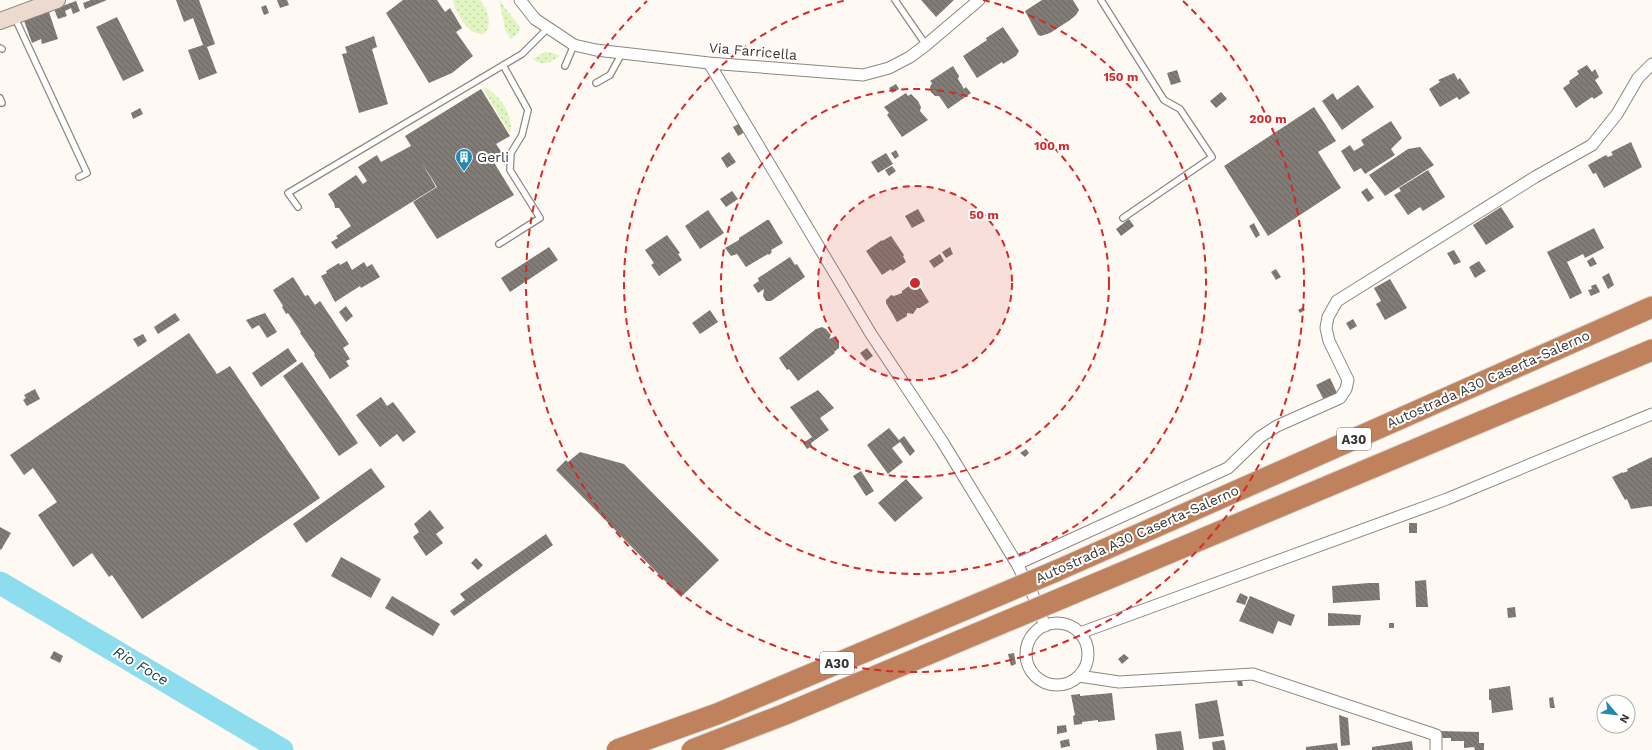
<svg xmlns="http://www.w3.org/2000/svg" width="1652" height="750" viewBox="0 0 1652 750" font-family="'Work Sans',sans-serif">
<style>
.grass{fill:url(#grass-dots)}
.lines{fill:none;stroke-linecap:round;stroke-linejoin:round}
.river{stroke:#8dddef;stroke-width:23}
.building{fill:url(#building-back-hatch)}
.service-casing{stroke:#8c8781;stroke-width:8}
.minor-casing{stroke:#8c8781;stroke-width:13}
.secondary-casing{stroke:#8c8781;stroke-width:18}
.motorway-casing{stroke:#d7d7d6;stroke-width:23}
.service{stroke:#fff;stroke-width:5.5}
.minor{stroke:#fff;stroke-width:11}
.secondary{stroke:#ecdace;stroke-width:16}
.motorway{stroke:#bf825c;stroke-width:21}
.motorway-bridge-casing{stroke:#d7d7d6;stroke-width:23;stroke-linecap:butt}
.motorway-bridge{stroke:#bf825c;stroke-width:21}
.ring{fill:none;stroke:#d62828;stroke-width:2;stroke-dasharray:7 5}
.labels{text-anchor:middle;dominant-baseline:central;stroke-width:4;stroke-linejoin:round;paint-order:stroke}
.shield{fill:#fff;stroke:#747270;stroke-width:1}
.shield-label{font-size:13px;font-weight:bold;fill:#383633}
.street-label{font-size:14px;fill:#383633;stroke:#fff}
.poi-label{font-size:14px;fill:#383633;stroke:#fff;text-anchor:start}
.water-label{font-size:15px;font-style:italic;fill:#1f454d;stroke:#fff}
.centre{fill:#d62828;stroke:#fff;stroke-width:2}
.ring-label{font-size:12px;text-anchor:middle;font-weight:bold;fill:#d62828;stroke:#fff;stroke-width:4;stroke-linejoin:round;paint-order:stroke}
</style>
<defs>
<pattern id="grass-dots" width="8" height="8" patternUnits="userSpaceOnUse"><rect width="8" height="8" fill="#e0f5c2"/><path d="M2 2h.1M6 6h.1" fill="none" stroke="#c1d3a7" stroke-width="1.8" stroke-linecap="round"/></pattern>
<pattern id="building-back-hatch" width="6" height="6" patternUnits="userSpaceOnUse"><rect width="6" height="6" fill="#827c77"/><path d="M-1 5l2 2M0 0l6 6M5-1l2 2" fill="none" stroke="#6b6662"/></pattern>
</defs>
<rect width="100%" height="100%" fill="#fef9f2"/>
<path class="grass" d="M 453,0 L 480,0 C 487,8 493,24 485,33 C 470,39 455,12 453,0 Z
M 499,0 L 520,27 L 519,32 L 511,39 L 505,30 L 504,22 Z
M 545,52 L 553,53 L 560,56 C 550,62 544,67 533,59 Z
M 485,87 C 501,98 511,110 511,131 L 509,132 L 483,88 Z"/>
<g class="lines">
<path class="river" d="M 0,583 L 282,750"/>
</g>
<path class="building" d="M 91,0 L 107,0 L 85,9 L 83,3 Z
M 176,0 L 199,0 L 215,44 L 207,47 L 217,73 L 199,80 L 188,50 L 203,45 L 193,18 L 184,22 Z
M 277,0 L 287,0 L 289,5 L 280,8 Z
M 403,0 L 437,0 L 445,12 L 450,8 L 462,28 L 456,32 L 473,56 L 452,73 L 429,83 L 386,13 Z
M 921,0 L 954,0 L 936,17 Z
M 1042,0 L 1073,0 L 1079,10 L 1076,15 L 1070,20 L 1050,33 L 1041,36 L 1038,35 L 1025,11 Z
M 76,1 L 80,11 L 73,14 L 71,8 L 65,11 L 67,16 L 58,19 L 54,9 Z
M 266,5 L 269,13 L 264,15 L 261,7 Z
M 48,9 L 58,39 L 42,44 L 41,39 L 32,43 L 23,18 Z
M 117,17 L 144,71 L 123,81 L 96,27 Z
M 1003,27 L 1019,51 L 1016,56 L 1003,64 L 1002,62 L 977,78 L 963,56 L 987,40 L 986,38 Z
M 374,36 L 377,47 L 372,49 L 388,104 L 359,113 L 342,54 L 347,53 L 345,47 Z
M 1587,65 L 1592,72 L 1595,69 L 1599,77 L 1595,80 L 1603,93 L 1594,99 L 1592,97 L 1576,108 L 1563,88 L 1570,83 L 1569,81 L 1579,74 L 1577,71 Z
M 953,66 L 959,76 L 958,79 L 964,89 L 966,87 L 971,93 L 948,109 L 939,96 L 935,96 L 931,92 L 930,87 L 932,83 L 930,81 Z
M 1177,70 L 1181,82 L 1171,85 L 1167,73 Z
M 1454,73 L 1458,80 L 1460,78 L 1470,93 L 1459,100 L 1457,97 L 1440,107 L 1429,89 L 1440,82 L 1438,80 Z
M 896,84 L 899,89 L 892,93 L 889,88 Z
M 1358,85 L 1374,107 L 1342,130 L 1322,101 L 1333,93 L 1337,100 Z
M 481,89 L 510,136 L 496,144 L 503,154 L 493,161 L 514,195 L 437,239 L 413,202 L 437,187 L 421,161 L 436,187 L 336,249 L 331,242 L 338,238 L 336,236 L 351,226 L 339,208 L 335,208 L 334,203 L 328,194 L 356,175 L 363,184 L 367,181 L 358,167 L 377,155 L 381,162 L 411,146 L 405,136 Z
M 1221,92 L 1227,99 L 1216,108 L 1210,101 Z
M 906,93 L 908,96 L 911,94 L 918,101 L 921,107 L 920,111 L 928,120 L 902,137 L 887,115 L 889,113 L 884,107 Z
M 1314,107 L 1336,141 L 1318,152 L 1341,188 L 1268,236 L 1224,166 Z
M 140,108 L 143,114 L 133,119 L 131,113 Z
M 1391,121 L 1402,138 L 1391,149 L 1395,155 L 1365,174 L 1361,168 L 1354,172 L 1341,151 L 1350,145 L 1354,151 L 1364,145 L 1361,140 Z
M 742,122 L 747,131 L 738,136 L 733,127 Z
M 1631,142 L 1642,167 L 1604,188 L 1596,173 L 1593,174 L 1588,165 L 1606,155 L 1608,157 L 1613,155 L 1611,152 Z
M 1420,147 L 1434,165 L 1385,196 L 1369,175 L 1408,149 Z
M 896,150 L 899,156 L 895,159 L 891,153 Z
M 729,152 L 736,162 L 727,168 L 721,158 Z
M 886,153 L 893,164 L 878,173 L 871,162 Z
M 892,166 L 896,171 L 889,176 L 885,170 Z
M 1428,170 L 1445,197 L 1423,211 L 1420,207 L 1408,215 L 1394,195 L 1401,191 L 1399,188 Z
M 1367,188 L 1374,198 L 1368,202 L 1361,192 Z
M 732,191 L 738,199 L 726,207 L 720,199 Z
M 1501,207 L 1514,227 L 1486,245 L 1473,225 Z
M 918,209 L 925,221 L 912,228 L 905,216 Z
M 708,210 L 724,233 L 700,249 L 685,226 Z
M 1129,219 L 1134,226 L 1121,236 L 1116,229 Z
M 767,220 L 769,220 L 783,243 L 771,250 L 772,252 L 769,255 L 768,254 L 746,267 L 737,254 L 731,256 L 725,248 L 739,240 L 739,238 Z
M 1254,223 L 1260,235 L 1256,238 L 1249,226 Z
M 1594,228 L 1604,248 L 1585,258 L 1583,254 L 1567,262 L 1582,293 L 1570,299 L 1547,252 Z
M 667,235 L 680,253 L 678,254 L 682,260 L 659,276 L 651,265 L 654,263 L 645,250 Z
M 891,236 L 904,255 L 903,256 L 906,262 L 892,271 L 891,269 L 882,275 L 866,251 L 882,240 L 882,241 Z
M 549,247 L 558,260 L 510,292 L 501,278 Z
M 950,247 L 953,254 L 946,258 L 942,252 Z
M 1454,250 L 1461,262 L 1454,265 L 1447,253 Z
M 940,254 L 944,261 L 934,268 L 929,261 Z
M 790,257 L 795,265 L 797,264 L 805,277 L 771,301 L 766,301 L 763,296 L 764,289 L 758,293 L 753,285 L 759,281 L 758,278 Z
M 1593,257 L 1597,264 L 1590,267 L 1587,261 Z
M 347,261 L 352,270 L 364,262 L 367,267 L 372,264 L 380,277 L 361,288 L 360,286 L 335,302 L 321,276 L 327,273 L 326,271 L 339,263 L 340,265 Z
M 1479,261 L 1486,271 L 1475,278 L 1469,267 Z
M 1276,269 L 1281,277 L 1276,280 L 1271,272 Z
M 1609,273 L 1614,285 L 1608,289 L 1602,277 Z
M 293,277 L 305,296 L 308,295 L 315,305 L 320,301 L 349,344 L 343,348 L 350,359 L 346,361 L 349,366 L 330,379 L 314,355 L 315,354 L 300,333 L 301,332 L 288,313 L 286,314 L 282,307 L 283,306 L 273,290 Z
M 1390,279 L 1407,308 L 1385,320 L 1376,304 L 1381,301 L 1374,288 Z
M 916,281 L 929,302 L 920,308 L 917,308 L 913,314 L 907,313 L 907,316 L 897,322 L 886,303 L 886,300 L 891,295 L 894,296 L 902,293 L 902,291 Z
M 1596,284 L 1600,292 L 1591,296 L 1588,290 L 1592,289 L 1591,286 Z
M 346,306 L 353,316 L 346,322 L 339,312 Z
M 1303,307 L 1305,310 L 1300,313 L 1298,310 Z
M 710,310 L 718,322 L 700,334 L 692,323 Z
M 175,313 L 180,320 L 158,334 L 154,327 Z
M 265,313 L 277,332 L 267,338 L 259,325 L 252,329 L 246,320 Z
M 1353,319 L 1357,326 L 1350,330 L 1346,323 Z
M 822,327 L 826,329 L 831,335 L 829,339 L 836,336 L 839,341 L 839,348 L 834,352 L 835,353 L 798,381 L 789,369 L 787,370 L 779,358 L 816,329 Z
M 189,333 L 217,374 L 230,366 L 320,498 L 142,619 L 112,575 L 109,577 L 92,553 L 73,567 L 38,515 L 57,502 L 33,468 L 24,475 L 10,455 Z
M 143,334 L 147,341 L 138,347 L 133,339 Z
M 288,348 L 297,361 L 261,387 L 252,373 Z
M 867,348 L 873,356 L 866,361 L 860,353 Z
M 302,362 L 358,443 L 339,456 L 283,376 Z
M 1330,378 L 1337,393 L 1324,400 L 1316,385 Z
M 35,389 L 40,399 L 27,406 L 23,400 L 26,398 L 24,395 Z
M 818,390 L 834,408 L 820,418 L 829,430 L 811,443 L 812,446 L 807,449 L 803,443 L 812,437 L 790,407 Z
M 381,397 L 387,406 L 393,402 L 416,432 L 403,442 L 397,434 L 380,447 L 356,415 Z
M 889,428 L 899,440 L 904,436 L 915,451 L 910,456 L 900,442 L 892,448 L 903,462 L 888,474 L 867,445 Z
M 1026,449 L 1029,453 L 1025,457 L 1020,453 Z
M 580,452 L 624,464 L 719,560 L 681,597 L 556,470 L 566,460 L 568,462 Z
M 1652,457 L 1652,506 L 1631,509 L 1627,499 L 1625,500 L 1612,477 L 1623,472 L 1623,473 L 1628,471 L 1627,469 Z
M 371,468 L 385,487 L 306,543 L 293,524 Z
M 861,471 L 874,491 L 866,496 L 853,476 Z
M 906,479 L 923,498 L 895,522 L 878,503 Z
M 430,510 L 444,528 L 436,534 L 443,543 L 426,556 L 413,537 L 419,532 L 414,524 Z
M 1409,523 L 1417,523 L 1417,533 L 1409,533 Z
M 0,527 L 11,533 L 1,550 L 0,549 Z
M 546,534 L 553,545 L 454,616 L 450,611 L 465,600 L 460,594 Z
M 341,557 L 381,579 L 371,598 L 331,576 Z
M 476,558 L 483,565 L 478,570 L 471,563 Z
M 1426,580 L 1428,607 L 1416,607 L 1415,581 Z
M 1369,583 L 1379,583 L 1380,600 L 1333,603 L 1332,586 Z
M 1240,593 L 1248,597 L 1245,605 L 1236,602 Z
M 392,596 L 440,624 L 433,636 L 385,608 Z
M 1250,596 L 1295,615 L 1291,626 L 1278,621 L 1273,634 L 1239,621 Z
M 1515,607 L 1516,617 L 1508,618 L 1507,608 Z
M 1328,613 L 1361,615 L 1360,625 L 1328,626 Z
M 1389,623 L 1394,623 L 1394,628 L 1389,628 Z
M 54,651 L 63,656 L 60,663 L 50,658 Z
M 1014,653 L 1016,664 L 1011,666 L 1008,654 Z
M 1124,654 L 1129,658 L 1122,664 L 1118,659 Z
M 1237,681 L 1242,681 L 1243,686 L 1238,686 Z
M 1510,686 L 1513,710 L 1492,713 L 1491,700 L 1489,700 L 1489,689 Z
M 1112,693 L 1115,720 L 1098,722 L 1098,720 L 1082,722 L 1082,724 L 1074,725 L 1073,716 L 1075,715 L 1071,695 L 1080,694 L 1080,696 Z
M 1553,697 L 1555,708 L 1550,708 L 1549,698 Z
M 1217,700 L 1224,736 L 1199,739 L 1195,704 Z
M 1339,715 L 1348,718 L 1350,745 L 1341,746 Z
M 1066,725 L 1067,732 L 1057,734 L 1057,726 Z
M 1181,731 L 1184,750 L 1157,750 L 1155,734 Z
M 1439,731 L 1479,732 L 1479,743 L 1484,743 L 1484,750 L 1475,750 L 1474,747 L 1464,748 L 1464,741 L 1451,741 L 1451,738 L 1439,738 Z
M 1069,739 L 1070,746 L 1061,748 L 1060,741 Z
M 1224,740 L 1226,750 L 1213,750 L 1212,742 Z
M 1412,741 L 1413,750 L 1372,750 L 1372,747 Z
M 1337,743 L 1338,750 L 1306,750 L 1306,747 Z"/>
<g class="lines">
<defs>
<path id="service" d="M 895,0 L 926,45
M 1101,0 L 1164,100 L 1180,109 L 1212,157 L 1123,218
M 15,18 L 87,173 L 79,177
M 0,48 L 2,49
M 565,66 L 574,45
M 596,83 L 610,75 L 622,53
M 0,98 L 2,103
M 298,207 L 288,193 L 522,54 L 548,28
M 499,244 L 540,218 L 510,170 L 511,153 L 522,135 L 528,110 L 503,65"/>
<path id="minor" d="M 520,0 L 535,19 L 574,45 L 596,50 L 709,63 L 863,75 L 889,68 L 910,57 L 926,45 L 979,0
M 709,63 L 871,334 L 942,441 L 1017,564 L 1033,595 L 1045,626
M 1017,564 L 1228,468 L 1260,437 L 1277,426 L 1340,398 L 1346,389 L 1348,380 L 1329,341 L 1326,328 L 1328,317 L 1337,301 L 1535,177 L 1592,145 L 1617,114 L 1638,78 L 1652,64
M1026 654a31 31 0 1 1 62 0a31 31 0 1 1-62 0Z
M 1080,633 L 1447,499 L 1652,414
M 1079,676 L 1119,682 L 1253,674 L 1436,735 L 1436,750"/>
<path id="secondary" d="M 0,21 L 57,0"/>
<path id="motorway" d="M 1056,571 L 1652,307
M 1062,598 L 1652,350"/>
</defs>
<use href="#service" class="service-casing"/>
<use href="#minor" class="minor-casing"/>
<use href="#secondary" class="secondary-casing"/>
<use href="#motorway" class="motorway-casing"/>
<use href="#service" class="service"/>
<use href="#minor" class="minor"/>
<use href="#secondary" class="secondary"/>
<use href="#motorway" class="motorway"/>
<defs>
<path id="motorway-bridge" d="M 617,750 L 717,714 L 1056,571
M 692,750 L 783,715 L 1062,598"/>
</defs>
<use href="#motorway-bridge" class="motorway-bridge-casing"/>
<use href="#motorway-bridge" class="motorway-bridge"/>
</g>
<circle cx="915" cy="283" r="97" fill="#d62828" fill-opacity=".12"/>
<g class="ring">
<circle cx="915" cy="283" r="97"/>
<circle cx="915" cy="283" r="194"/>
<path d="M983 0A291 291 0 1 1 847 0"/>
<path d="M1183 1A389 389 0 1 1 647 1"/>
</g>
<defs>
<symbol id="building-pin" viewBox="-11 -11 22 30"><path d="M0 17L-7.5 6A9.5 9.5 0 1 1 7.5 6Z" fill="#208ab1" stroke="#fff"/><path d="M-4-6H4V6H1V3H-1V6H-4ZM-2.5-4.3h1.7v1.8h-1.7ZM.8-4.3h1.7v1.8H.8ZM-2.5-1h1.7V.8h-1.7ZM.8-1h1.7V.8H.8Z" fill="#fff"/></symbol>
</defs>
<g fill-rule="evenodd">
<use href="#building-pin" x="454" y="147" width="20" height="27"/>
</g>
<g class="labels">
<g class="shield">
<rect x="1337" y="428" width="34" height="22" rx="3"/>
<rect x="820" y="652" width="34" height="22" rx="3"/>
</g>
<g class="shield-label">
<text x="1354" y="439">A30</text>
<text x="837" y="663">A30</text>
</g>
<g class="street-label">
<text transform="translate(753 51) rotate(5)">Via Farricella</text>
<text transform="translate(1488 379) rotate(-24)">Autostrada A30 Caserta-Salerno</text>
<text transform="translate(1137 534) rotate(-24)">Autostrada A30 Caserta-Salerno</text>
</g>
<g class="poi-label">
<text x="477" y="157">Gerli</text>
</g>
<g class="water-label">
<text transform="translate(141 666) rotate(31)">Rio Foce</text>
</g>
</g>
<circle cx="915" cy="283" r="6" class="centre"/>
<g class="ring-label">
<text x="1121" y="81">150 m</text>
<text x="1268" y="123">200 m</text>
<text x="1052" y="150">100 m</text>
<text x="984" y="219">50 m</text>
</g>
<g transform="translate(1616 714) rotate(118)"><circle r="19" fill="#ffffff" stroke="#afafad"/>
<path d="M0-3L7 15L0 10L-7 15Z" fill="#208ab1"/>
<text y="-6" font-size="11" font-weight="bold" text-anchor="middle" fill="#383633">N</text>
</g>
</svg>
